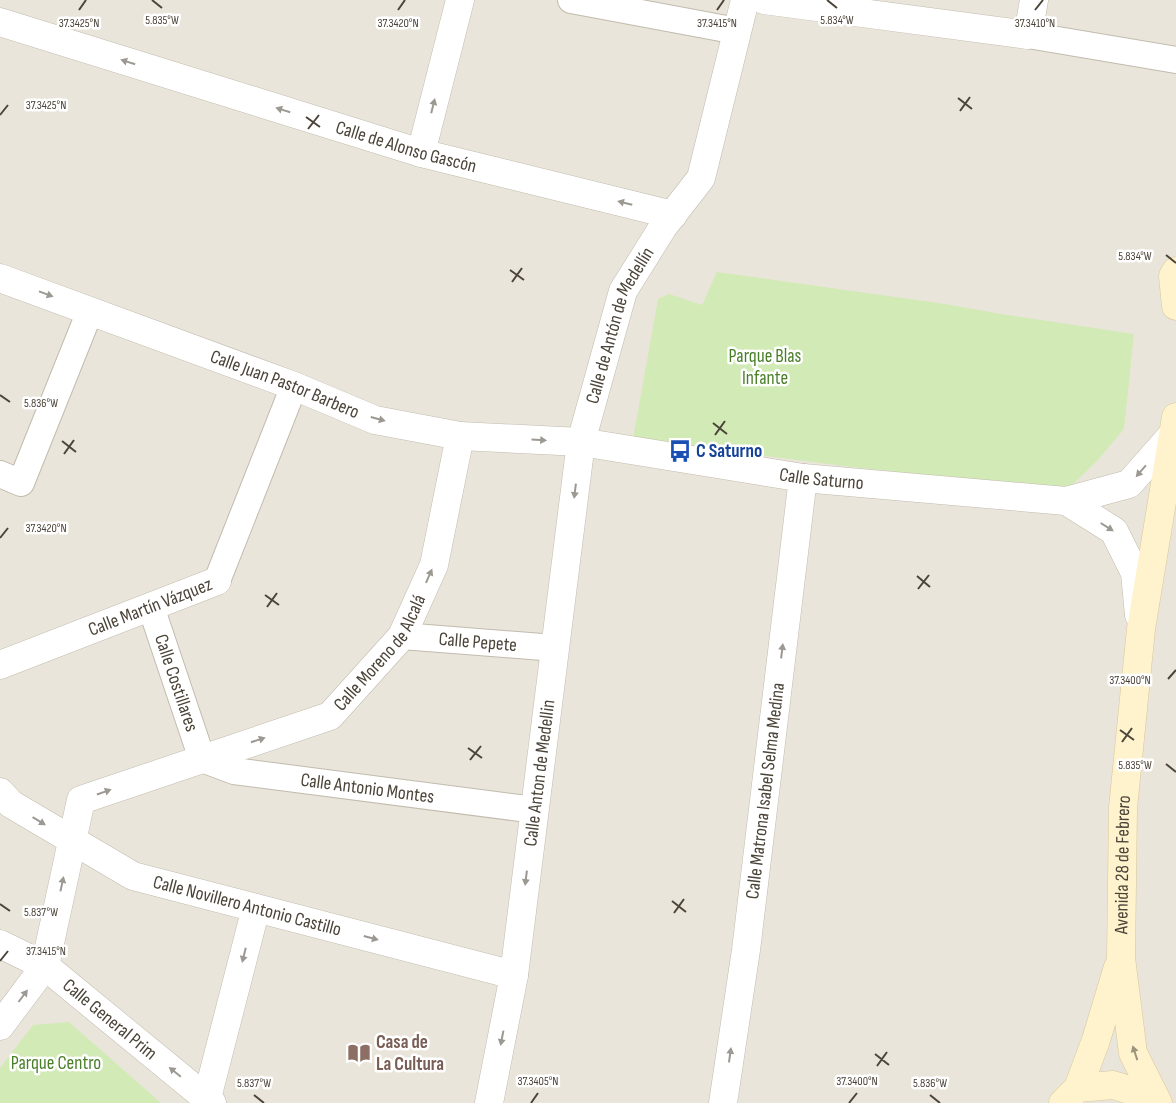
<svg xmlns="http://www.w3.org/2000/svg" width="1176" height="1103" viewBox="0 0 1176 1103" font-family="'Sofia Sans Condensed',sans-serif">
<style>
.residential{fill:#eae5da}
.green{fill:#d2eab5}
.lines{fill:none;stroke-linecap:round;stroke-linejoin:round}
.pedestrian-casing{stroke:#c2bbae;stroke-width:28}
.minor-casing{stroke:#c2bbae;stroke-width:29}
.secondary-casing{stroke:#d6c79b;stroke-width:29}
.pedestrian{stroke:#fff;stroke-width:26}
.minor{stroke:#fff;stroke-width:28}
.secondary{stroke:#fff3cd;stroke-width:28}
.oneway{fill:#9c9892}
.oneway2{fill:#9c937c}
.ticks{fill:none;stroke:#4b4439;stroke-width:2}
.labels{text-anchor:middle;dominant-baseline:central;stroke-width:5;stroke-linejoin:round;paint-order:stroke}
.street-label{font-size:19px;fill:#4b4439;stroke:#fff}
.park-label{font-size:19px;fill:#4a7f2a;stroke:#fff}
.transit-label{font-size:19px;font-weight:bold;fill:#164399;stroke:#fff;text-anchor:start}
.education-label{font-size:19px;font-weight:bold;fill:#785e54;stroke:#fff;text-anchor:start}
.ticks-label{font-size:12px;text-anchor:middle;fill:#4b4439;stroke:#fff;stroke-width:5;stroke-linejoin:round;paint-order:stroke}
</style>
<rect width="100%" height="100%" fill="#f6f3ec"/>
<path class="residential" d="M 0,0 L 1176,0 L 1176,1103 L 0,1103 Z"/>
<path class="green" d="M 717,272 L 945,304 L 1001,314 L 1134,334 L 1124,429 L 1097,461 L 1067,490 L 852,467 L 633,439 L 658,299 L 669,294 L 702,305 Z
M 69,1022 L 161,1103 L 0,1103 L 0,1068 L 33,1025 Z"/>
<g class="lines">
<defs>
<g id="pedestrian">
<path d="M 571,0 L 737,31"/>
<path d="M 1028,35 L 1176,60"/>
<path d="M 0,474 L 21,483 L 90,311"/>
<path d="M 217,581 L 294,386"/>
<path id="s1" d="M 151,607 L 202,759 L 234,771 L 535,810"/>
<path id="s2" d="M 402,636 L 555,648"/>
</g>
<g id="minor">
<path d="M 764,0 L 1028,35 L 1034,0"/>
<path id="s3" d="M 0,22 L 421,153 L 673,215"/>
<path d="M 421,153 L 460,0"/>
<path id="s4" d="M 0,278 L 294,386 L 375,420 L 460,436 L 581,442 L 803,478 L 1066,501 L 1129,484 L 1173,434"/>
<path d="M 1066,501 L 1114,531 L 1135,573 L 1139,615"/>
<path id="s5" d="M 0,665 L 217,581"/>
<path id="s6" d="M 0,792 L 11,804 L 133,876 L 514,975"/>
<path id="s7" d="M 0,944 L 45,966 L 212,1103"/>
<path id="s8" d="M 0,1026 L 45,966 L 81,800 L 330,716 L 402,636 L 434,565 L 460,436"/>
<path d="M 207,1098 L 256,908"/>
<path id="s9" d="M 489,1103 L 514,975 L 581,442 L 623,291 L 663,227 L 701,178 L 745,0"/>
<path id="s10" d="M 723,1103 L 746,950 L 803,478"/>
</g>
<g id="secondary">
<path d="M 1176,271 L 1173,276 L 1176,306"/>
<path d="M 1078,1088 L 1096,1040 L 1118,967"/>
<path d="M 1063,1103 L 1078,1088 L 1113,1085 L 1155,1098"/>
<path id="s11" d="M 1158,1103 L 1133,1053 L 1121,958 L 1123,808 L 1141,629 L 1176,417"/>
</g>
</defs>
<use href="#pedestrian" class="pedestrian-casing"/>
<use href="#minor" class="minor-casing"/>
<use href="#secondary" class="secondary-casing"/>
<use href="#pedestrian" class="pedestrian"/>
<use href="#minor" class="minor"/>
<use href="#secondary" class="secondary"/>
</g>
<defs><path id="oneway-solid" d="M-6-.8H1V-3.2L6.5 0L1 3.2V.8H-6Z" transform="scale(1.25)"/></defs>
<g class="oneway">
<use href="#oneway-solid" transform="translate(128 62) rotate(-163)"/>
<use href="#oneway-solid" transform="translate(433 106) rotate(-76)"/>
<use href="#oneway-solid" transform="translate(283 110) rotate(-163)"/>
<use href="#oneway-solid" transform="translate(625 203) rotate(-166)"/>
<use href="#oneway-solid" transform="translate(46 294) rotate(20)"/>
<use href="#oneway-solid" transform="translate(378 419) rotate(15)"/>
<use href="#oneway-solid" transform="translate(539 440) rotate(3)"/>
<use href="#oneway-solid" transform="translate(1141 471) rotate(131)"/>
<use href="#oneway-solid" transform="translate(575 491) rotate(97)"/>
<use href="#oneway-solid" transform="translate(1107 527) rotate(32)"/>
<use href="#oneway-solid" transform="translate(429 576) rotate(-66)"/>
<use href="#oneway-solid" transform="translate(782 651) rotate(-83)"/>
<use href="#oneway-solid" transform="translate(258 740) rotate(-18)"/>
<use href="#oneway-solid" transform="translate(104 792) rotate(-19)"/>
<use href="#oneway-solid" transform="translate(39 821) rotate(31)"/>
<use href="#oneway-solid" transform="translate(526 878) rotate(97)"/>
<use href="#oneway-solid" transform="translate(62 884) rotate(-78)"/>
<use href="#oneway-solid" transform="translate(371 938) rotate(15)"/>
<use href="#oneway-solid" transform="translate(244 955) rotate(104)"/>
<use href="#oneway-solid" transform="translate(23 996) rotate(-53)"/>
<use href="#oneway-solid" transform="translate(502 1038) rotate(101)"/>
<use href="#oneway-solid" transform="translate(730 1055) rotate(-82)"/>
<use href="#oneway-solid" transform="translate(175 1072) rotate(-141)"/>
</g>
<use class="oneway2" href="#oneway-solid" transform="translate(1135 1053) rotate(-108)"/>
<path class="ticks" d="M 152,0 L 162,8M 827,0 L 837,8M 79,10 L 86,0M 398,10 L 405,0M 717,10 L 724,0M 1035,10 L 1043,0M 958,98 L 972,109M 960,111 L 970,97M 0,115 L 8,105M 306,117 L 320,127M 308,129 L 319,115M 1166,255 L 1176,263M 510,270 L 524,280M 512,282 L 522,268M 0,395 L 10,402M 713,423 L 727,434M 715,435 L 725,421M 62,441 L 76,452M 64,454 L 74,440M 0,538 L 8,528M 917,576 L 930,587M 918,589 L 929,575M 265,595 L 279,605M 267,607 L 277,593M 1168,679 L 1176,670M 1120,730 L 1134,740M 1122,742 L 1132,728M 468,748 L 482,758M 470,760 L 481,746M 1166,764 L 1176,772M 672,901 L 686,912M 0,904 L 10,911M 674,913 L 684,899M 0,961 L 8,951M 875,1054 L 889,1065M 877,1066 L 887,1052M 254,1095 L 264,1103M 930,1095 L 940,1103M 531,1103 L 538,1093M 849,1103 L 857,1093"/>
<defs>
<symbol id="bus-bare" viewBox="-9 -9 18 18"><path d="M-5-6H5V4H4V6H2V4H-2V6H-4V4H-5ZM-3.5-4V0h7V-4ZM-3.5 1.2v1.5H-2V1.2ZM2 1.2v1.5H3.5V1.2Z" fill="#1a4fb4" stroke="#fff" stroke-width="2.5" paint-order="stroke"/></symbol>
<symbol id="library-bare" viewBox="-9 -9 18 18"><path d="M-6-4Q-3-5.5-.7-3.5V5Q-3 3-6 4ZM6-4Q3-5.5 .7-3.5V5Q3 3 6 4Z" fill="#8d6e63" stroke="#fff" stroke-width="2.5" paint-order="stroke"/></symbol>
</defs>
<g fill-rule="evenodd">
<use href="#bus-bare" x="664" y="435" width="32" height="32"/>
<use href="#library-bare" x="343" y="1037" width="32" height="32"/>
</g>
<g class="labels">
<g class="street-label">
<text stroke="none"><textPath href="#s3" startOffset="425">Calle de Alonso Gascón</textPath></text>
<text stroke="none"><textPath href="#s9" startOffset="791">Calle de Antón de Medellín</textPath></text>
<text stroke="none"><textPath href="#s4" startOffset="304">Calle Juan Pastor Barbero</textPath></text>
<text stroke="none"><textPath href="#s4" startOffset="852">Calle Saturno</textPath></text>
<text stroke="none"><textPath href="#s5" startOffset="161">Calle Martín Vázquez</textPath></text>
<text stroke="none"><textPath href="#s2" startOffset="76">Calle Pepete</textPath></text>
<text stroke="none"><textPath href="#s8" startOffset="589">Calle Moreno de Alcalá</textPath></text>
<text stroke="none"><textPath href="#s1" startOffset="80">Calle Costillares</textPath></text>
<text stroke="none"><textPath href="#s9" startOffset="334">Calle Anton de Medellin</textPath></text>
<text stroke="none"><textPath href="#s1" startOffset="329">Calle Antonio Montes</textPath></text>
<text stroke="none"><textPath href="#s10" startOffset="315">Calle Matrona Isabel Selma Medina</textPath></text>
<text stroke="none"><textPath href="#s11" startOffset="245">Avenida 28 de Febrero</textPath></text>
<text stroke="none"><textPath href="#s6" startOffset="276">Calle Novillero Antonio Castillo</textPath></text>
<text stroke="none"><textPath href="#s7" startOffset="134">Calle General Prim</textPath></text>
</g>
<g class="park-label">
<text x="765" y="356">Parque Blas<tspan x="765" dy="22">Infante</tspan></text>
<text x="56" y="1063">Parque Centro</text>
</g>
<g class="transit-label">
<text x="696" y="451">C Saturno</text>
</g>
<g class="education-label">
<text x="376" y="1042">Casa de<tspan x="376" dy="22">La Cultura</tspan></text>
</g>
</g>
<g class="ticks-label">
<text x="162" y="24">5.835°W</text>
<text x="837" y="24">5.834°W</text>
<text x="79" y="27">37.3425°N</text>
<text x="398" y="27">37.3420°N</text>
<text x="717" y="27">37.3415°N</text>
<text x="1035" y="27">37.3410°N</text>
<text x="46" y="109">37.3425°N</text>
<text x="1135" y="260">5.834°W</text>
<text x="41" y="407">5.836°W</text>
<text x="46" y="532">37.3420°N</text>
<text x="1130" y="684">37.3400°N</text>
<text x="1135" y="769">5.835°W</text>
<text x="41" y="916">5.837°W</text>
<text x="46" y="955">37.3415°N</text>
<text x="538" y="1085">37.3405°N</text>
<text x="857" y="1085">37.3400°N</text>
<text x="254" y="1087">5.837°W</text>
<text x="930" y="1087">5.836°W</text>
</g>
</svg>
